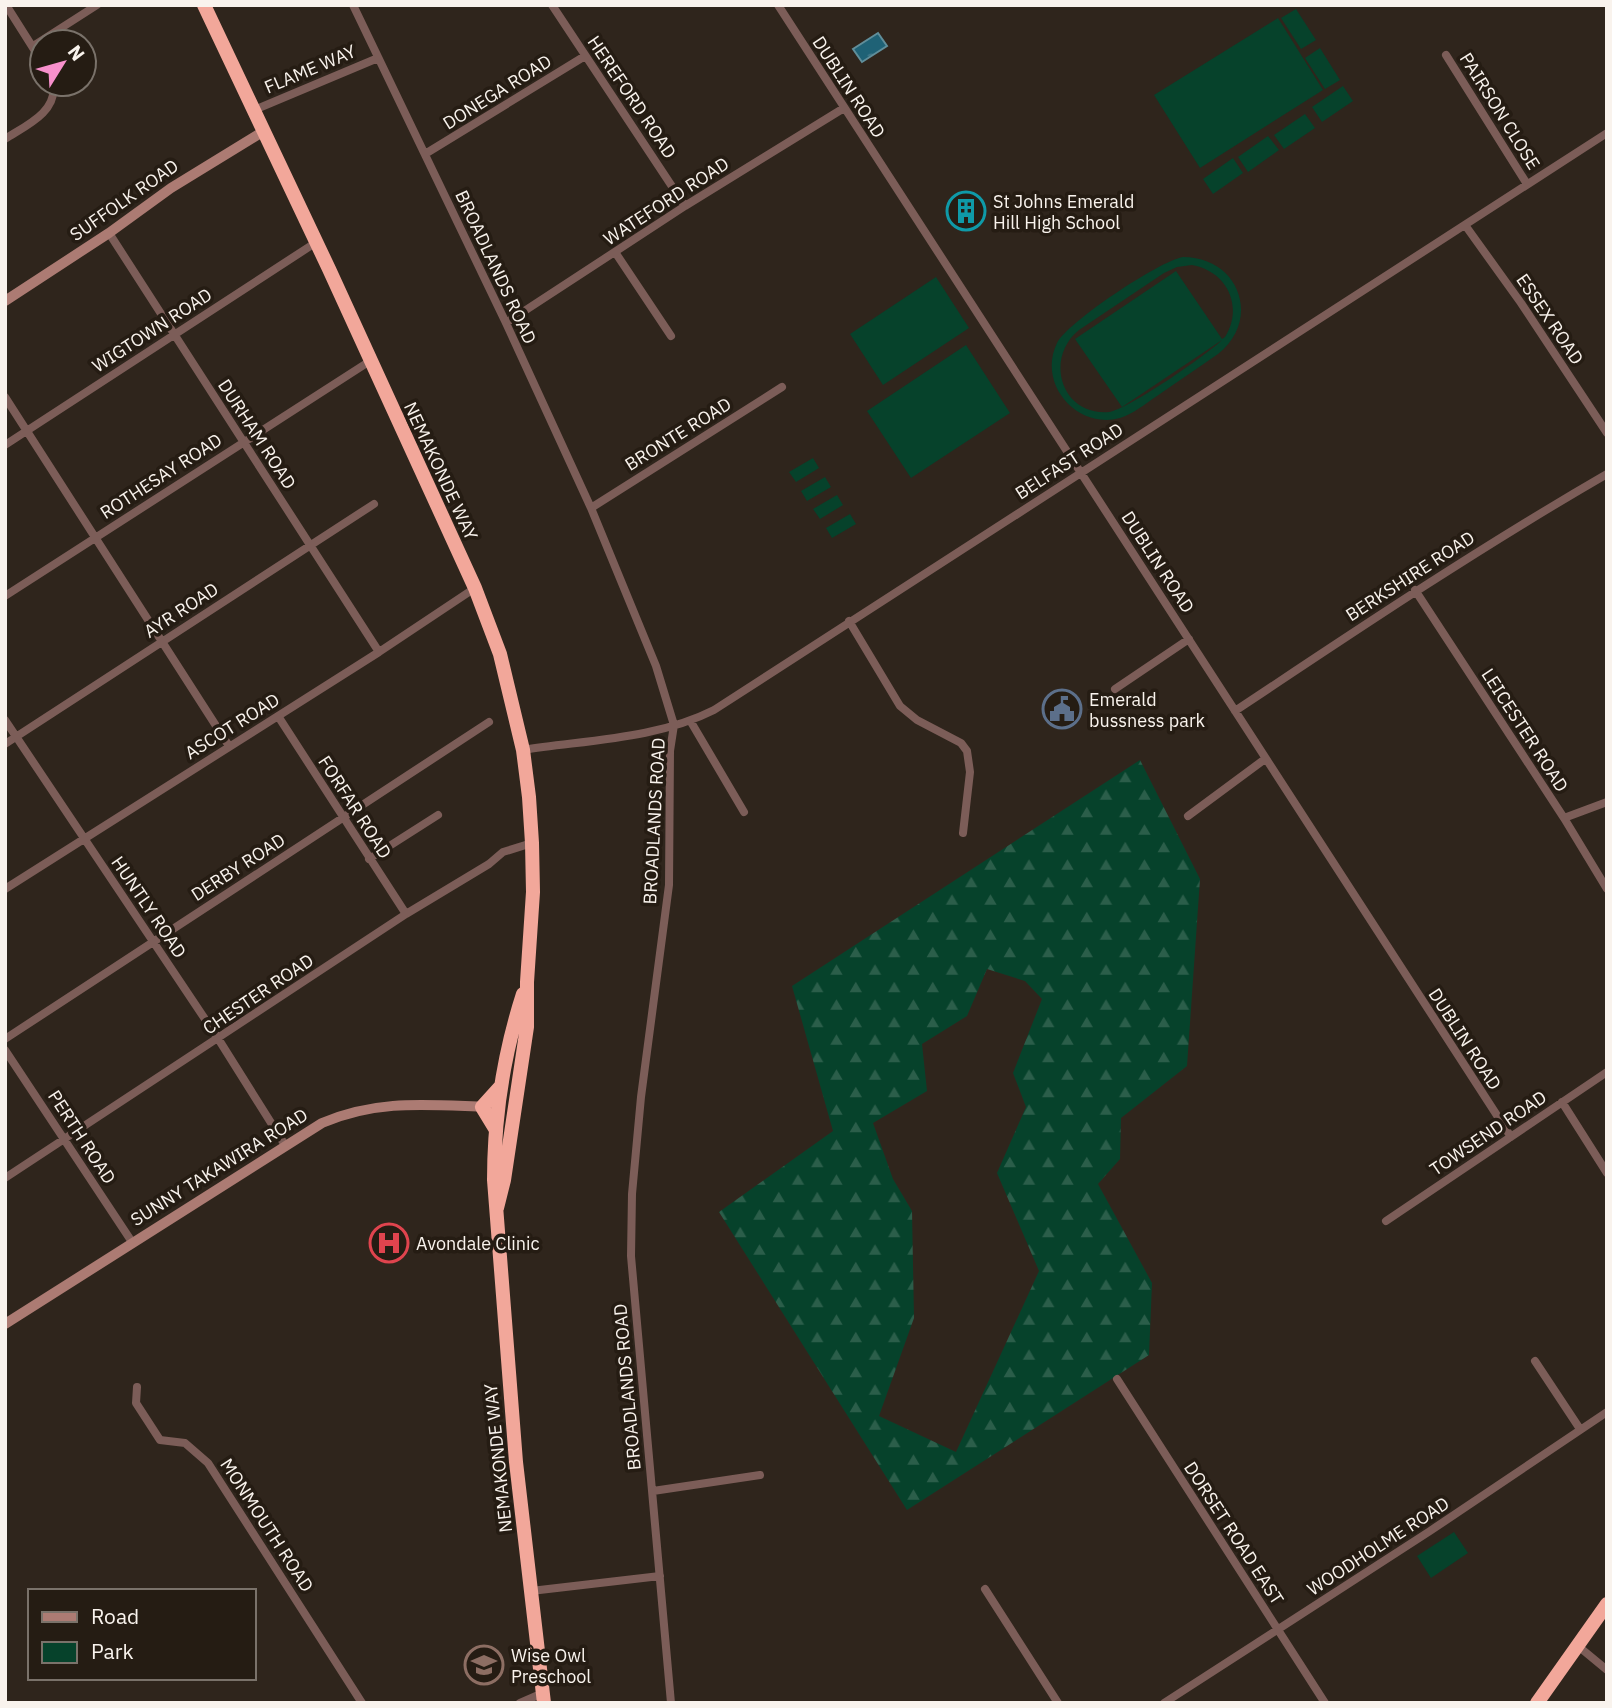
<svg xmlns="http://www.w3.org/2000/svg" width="1612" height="1708" viewBox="0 0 1612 1708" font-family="'IBM Plex Sans',sans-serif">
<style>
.forest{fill:url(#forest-firs);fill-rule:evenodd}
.green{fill:#06422b;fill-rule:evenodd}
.water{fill:url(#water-ripples);stroke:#608e9a;stroke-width:2}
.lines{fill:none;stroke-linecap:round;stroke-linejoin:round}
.street{stroke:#7c5d58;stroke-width:8}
.secondary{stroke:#ac7b73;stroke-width:10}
.highway{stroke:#f2a79a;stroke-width:14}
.labels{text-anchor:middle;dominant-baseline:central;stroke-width:7;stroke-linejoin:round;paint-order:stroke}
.street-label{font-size:18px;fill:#f9f3ed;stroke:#251c13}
.poi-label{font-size:18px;fill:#f9f3ed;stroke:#251c13;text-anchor:start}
</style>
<defs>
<pattern id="forest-firs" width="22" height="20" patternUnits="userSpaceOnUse" patternTransform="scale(1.75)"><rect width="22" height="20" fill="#06422b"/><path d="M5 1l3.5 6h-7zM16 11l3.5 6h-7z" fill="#2b5e4a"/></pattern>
<pattern id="water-ripples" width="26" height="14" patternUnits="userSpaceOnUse" patternTransform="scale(1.75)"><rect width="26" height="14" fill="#1f6276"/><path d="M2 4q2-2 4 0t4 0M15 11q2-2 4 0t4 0" fill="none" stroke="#40798a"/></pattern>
</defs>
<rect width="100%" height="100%" fill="#2f251c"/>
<path class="forest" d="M 1140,760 L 1200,879 L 1187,1066 L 1121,1118 L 1120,1159 L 1098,1184 L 1152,1283 L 1149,1355 L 907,1510 L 719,1212 L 833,1131 L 792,986 ZM 987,969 L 1025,981 L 1042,999 L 1013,1073 L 1026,1107 L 997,1173 L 1039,1271 L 956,1452 L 879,1416 L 914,1318 L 912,1211 L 893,1179 L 873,1123 L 927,1091 L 922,1044 L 967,1016 Z"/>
<path class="green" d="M 1296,9 L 1316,40 L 1301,49 L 1281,18 Z
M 1278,18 L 1323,90 L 1200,168 L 1154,95 Z
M 1320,48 L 1340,80 L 1325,89 L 1305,58 Z
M 1343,86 L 1353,101 L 1322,122 L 1312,107 Z
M 1305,114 L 1315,128 L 1284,149 L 1274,135 Z
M 1268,136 L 1279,150 L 1248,172 L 1238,157 Z
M 1233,158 L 1243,173 L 1213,194 L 1203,179 Z
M 1183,257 C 1239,257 1262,319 1218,354 C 1198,368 1177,382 1157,396 C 1145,404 1133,414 1120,418 C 1077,430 1037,384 1057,343 C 1068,322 1159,261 1183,257 ZM 1192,265 C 1227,271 1244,307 1225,337 L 1222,339 L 1176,271 L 1075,339 L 1122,407 L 1222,340 C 1207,355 1127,410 1109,412 C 1061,416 1044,358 1079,330 L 1164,273 L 1177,267 Z
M 936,277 L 969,328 L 883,385 L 850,334 Z
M 966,345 L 1010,413 L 911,478 L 867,411 Z
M 813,458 L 819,468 L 796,482 L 789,472 Z
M 825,477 L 831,487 L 807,501 L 801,491 Z
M 837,495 L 843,505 L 820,519 L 813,509 Z
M 850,514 L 856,524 L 832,538 L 826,528 Z
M 1454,1532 L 1468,1553 L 1431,1578 L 1417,1556 Z"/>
<path class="water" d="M 878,33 L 887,46 L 862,62 L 853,49 Z"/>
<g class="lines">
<path class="street" d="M 6,5 L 42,62
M 353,5 L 506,323 L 591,508 L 656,666 L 674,725 L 670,751 L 669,885 L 641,1097 L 632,1194 L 631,1256 L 671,1703
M 552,5 L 685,206
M 778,5 L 1511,1137
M 33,46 L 97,5
M 1446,55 L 1527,184
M 254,110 L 378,58
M 5,139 C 25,126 58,112 53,84
M 425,154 L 585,56
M 1465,225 L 1521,303 L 1607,433
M 109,233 L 379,652
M 615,252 L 671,336
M 506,323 L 685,206 L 844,108
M 5,397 L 229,746
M 5,445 L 315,243
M 591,508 L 782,387
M 1415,590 L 1564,818 L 1607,889
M 5,596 L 370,361
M 849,621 L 900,706 L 917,720 L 961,743 L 967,751 L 970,772 L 963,833
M 1115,689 L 1189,639
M 1235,711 C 1358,629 1479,548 1607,474
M 278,716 L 406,914
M 5,720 L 219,1040 L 285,1145
M 691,722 L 744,812
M 5,744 L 374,504
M 523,750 C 586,740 657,739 714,710 L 1607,133
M 1188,816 L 1265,759
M 1564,818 L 1607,802
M 369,859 L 438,815
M 5,889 L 379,652 L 475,588
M 5,1039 L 489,722
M 5,1050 L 132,1242
M 1562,1102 L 1607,1173
M 5,1178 L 406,914 L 489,864 L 503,852 L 532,843
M 1386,1221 L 1607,1072
M 1535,1361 L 1580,1429
M 1117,1379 L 1325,1703
M 137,1387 L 136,1403 L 160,1440 L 185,1443 L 208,1463 L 362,1703
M 653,1491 L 760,1475
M 985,1589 L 1058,1703
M 531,1591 L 660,1576
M 1578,1646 L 1607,1670
M 520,1703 L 543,1693
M 1164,1703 L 1430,1531 L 1607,1412"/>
<path class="secondary" d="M 5,301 L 109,233 L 171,188 L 264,131
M 5,1324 L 322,1123 C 378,1099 428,1105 487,1107"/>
<path class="highway" d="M 204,5 L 329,269 L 475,588 L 500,654 L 523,750 L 529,797 L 532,843 L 533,892 L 527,982 L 527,1027 L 504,1180 L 497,1208
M 523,994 C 504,1053 494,1118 494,1180 L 516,1462 L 544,1703
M 496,1130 L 482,1107 L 501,1086
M 1537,1703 L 1607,1604"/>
</g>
<defs>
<symbol id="building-ring" viewBox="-11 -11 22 22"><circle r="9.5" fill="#251c13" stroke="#0f9aa8" stroke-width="1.5"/><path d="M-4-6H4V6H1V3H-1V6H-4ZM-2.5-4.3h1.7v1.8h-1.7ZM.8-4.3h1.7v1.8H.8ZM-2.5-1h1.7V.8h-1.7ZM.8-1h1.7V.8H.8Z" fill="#0f9aa8"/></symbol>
<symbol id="civic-ring" viewBox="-11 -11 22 22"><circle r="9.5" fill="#251c13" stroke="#5c6f8a" stroke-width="1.5"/><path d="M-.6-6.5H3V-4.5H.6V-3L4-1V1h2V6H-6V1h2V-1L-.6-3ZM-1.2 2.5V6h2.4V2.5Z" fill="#5c6f8a"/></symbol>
<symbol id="hospital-ring" viewBox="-11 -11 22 22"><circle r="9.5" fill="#251c13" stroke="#e0444e" stroke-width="1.5"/><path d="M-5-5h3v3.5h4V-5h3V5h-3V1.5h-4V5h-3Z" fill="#e0444e"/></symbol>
<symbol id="school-ring" viewBox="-11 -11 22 22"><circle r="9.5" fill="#251c13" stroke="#8d6e63" stroke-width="1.5"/><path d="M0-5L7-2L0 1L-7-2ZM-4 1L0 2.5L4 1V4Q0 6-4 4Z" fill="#8d6e63"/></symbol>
</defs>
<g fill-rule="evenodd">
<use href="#building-ring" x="944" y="189" width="44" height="44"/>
<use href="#civic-ring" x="1040" y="687" width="44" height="44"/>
<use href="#hospital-ring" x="367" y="1221" width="44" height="44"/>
<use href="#school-ring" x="462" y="1643" width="44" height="44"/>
</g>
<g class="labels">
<g class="street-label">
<text transform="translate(310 69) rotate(-23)">FLAME WAY</text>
<text transform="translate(849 87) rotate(57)">DUBLIN ROAD</text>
<text transform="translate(497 92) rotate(-32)">DONEGA ROAD</text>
<text transform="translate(632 97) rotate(56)">HEREFORD ROAD</text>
<text transform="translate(1500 111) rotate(58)">PAIRSON CLOSE</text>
<text transform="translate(124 200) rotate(-35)">SUFFOLK ROAD</text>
<text transform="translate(666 201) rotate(-33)">WATEFORD ROAD</text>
<text transform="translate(496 267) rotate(65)">BROADLANDS ROAD</text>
<text transform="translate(1550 319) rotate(56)">ESSEX ROAD</text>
<text transform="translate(152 330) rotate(-33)">WIGTOWN ROAD</text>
<text transform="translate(257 434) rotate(57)">DURHAM ROAD</text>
<text transform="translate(678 434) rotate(-32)">BRONTE ROAD</text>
<text transform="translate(1069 461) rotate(-33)">BELFAST ROAD</text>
<text transform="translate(441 471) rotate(65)">NEMAKONDE WAY</text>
<text transform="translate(161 476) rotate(-33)">ROTHESAY ROAD</text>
<text transform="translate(1158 562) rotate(57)">DUBLIN ROAD</text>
<text transform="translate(1410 576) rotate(-33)">BERKSHIRE ROAD</text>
<text transform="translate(181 610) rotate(-33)">AYR ROAD</text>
<text transform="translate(232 726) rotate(-32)">ASCOT ROAD</text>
<text transform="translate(1525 730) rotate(57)">LEICESTER ROAD</text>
<text transform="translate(355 807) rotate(57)">FORFAR ROAD</text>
<text transform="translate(654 821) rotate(-87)">BROADLANDS ROAD</text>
<text transform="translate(238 867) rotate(-33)">DERBY ROAD</text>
<text transform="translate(149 907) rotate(56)">HUNTLY ROAD</text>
<text transform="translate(258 994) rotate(-34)">CHESTER ROAD</text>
<text transform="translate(1465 1039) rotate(57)">DUBLIN ROAD</text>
<text transform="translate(1488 1133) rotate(-34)">TOWSEND ROAD</text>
<text transform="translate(82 1137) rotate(57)">PERTH ROAD</text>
<text transform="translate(219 1167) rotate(-32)">SUNNY TAKAWIRA ROAD</text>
<text transform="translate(627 1387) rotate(-95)">BROADLANDS ROAD</text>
<text transform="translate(498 1458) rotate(-96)">NEMAKONDE WAY</text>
<text transform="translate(267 1525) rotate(57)">MONMOUTH ROAD</text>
<text transform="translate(1234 1533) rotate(57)">DORSET ROAD EAST</text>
<text transform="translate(1378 1546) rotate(-33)">WOODHOLME ROAD</text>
</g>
<g class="poi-label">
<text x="993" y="201">St Johns Emerald<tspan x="993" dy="21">Hill High School</tspan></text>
<text x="1089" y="699">Emerald<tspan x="1089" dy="21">bussness park</tspan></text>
<text x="416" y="1243">Avondale Clinic</text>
<text x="511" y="1655">Wise Owl<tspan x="511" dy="21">Preschool</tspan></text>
</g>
</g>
<rect width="1612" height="1708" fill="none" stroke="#f9f3ed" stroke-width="14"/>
<rect x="28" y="1589" width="228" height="91" fill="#251c13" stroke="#7a726a" stroke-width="2"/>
<rect x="42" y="1612" width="35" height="10" fill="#ac7b73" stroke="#7a726a" stroke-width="2"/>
<text x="91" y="1624" font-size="21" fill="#f9f3ed">Road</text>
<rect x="42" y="1642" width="35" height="21" fill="#06422b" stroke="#7a726a" stroke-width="2"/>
<text x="91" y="1659" font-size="21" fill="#f9f3ed">Park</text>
<g transform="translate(63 63) rotate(53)"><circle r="33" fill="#251c13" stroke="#7a726a" stroke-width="2"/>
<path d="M0-5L12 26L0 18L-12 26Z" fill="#f890cc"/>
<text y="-10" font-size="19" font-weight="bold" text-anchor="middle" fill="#f9f3ed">N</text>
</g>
</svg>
